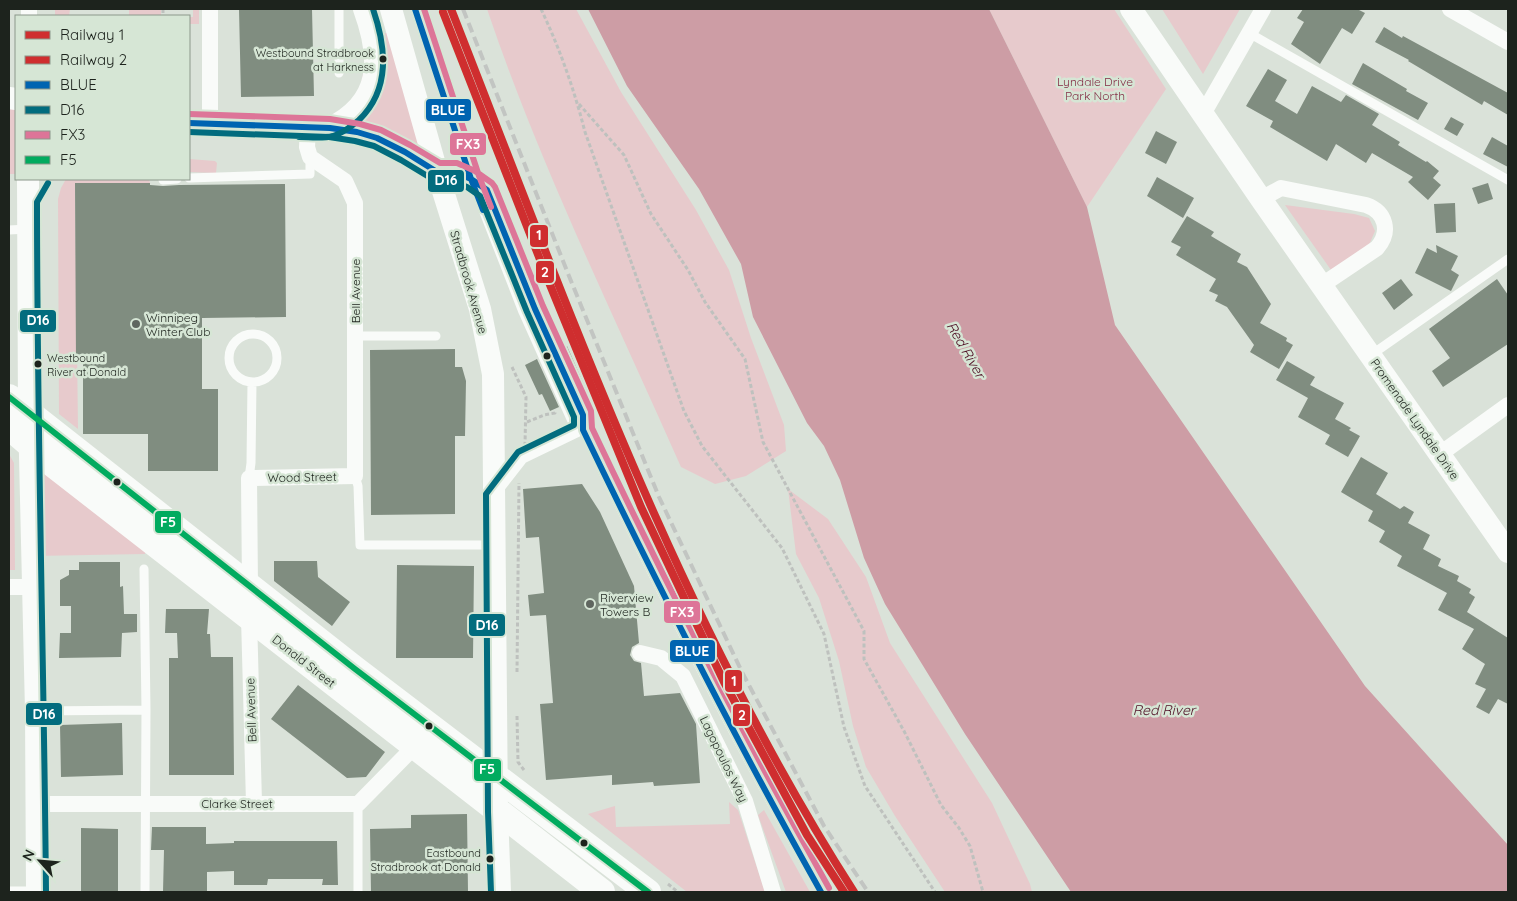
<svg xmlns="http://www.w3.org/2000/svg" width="1517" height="901" viewBox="0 0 1517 901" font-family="Quicksand,sans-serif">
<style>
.green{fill:#e7cacc}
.water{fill:#cd9da5}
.building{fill:#808d80}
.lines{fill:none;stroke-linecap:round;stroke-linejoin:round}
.path{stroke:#bec1be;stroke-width:3;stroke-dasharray:4 2.5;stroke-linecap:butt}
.lane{stroke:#f9fbf9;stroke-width:9}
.street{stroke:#f9fbf9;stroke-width:16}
.secondary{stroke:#f9fbf9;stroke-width:22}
.primary{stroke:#f9fbf9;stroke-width:26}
.rail{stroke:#c2c5c2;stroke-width:4;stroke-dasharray:10 5;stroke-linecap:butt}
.bus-1-casing{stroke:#d6e6d5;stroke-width:10}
.bus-2-casing{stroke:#d6e6d5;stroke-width:10}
.bus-3-casing{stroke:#d6e6d5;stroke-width:10}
.bus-4-casing{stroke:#d6e6d5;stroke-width:10}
.bus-1{stroke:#0064b1;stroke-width:6}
.bus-2{stroke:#026c7e;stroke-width:6}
.bus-3{stroke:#dd7598;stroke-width:6}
.bus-4{stroke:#01ab5f;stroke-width:6}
.rail-1-casing{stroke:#d6e6d5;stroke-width:11}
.rail-2-casing{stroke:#d6e6d5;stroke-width:11}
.rail-1{stroke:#cf2e2f;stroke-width:8}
.rail-2{stroke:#cf2e2f;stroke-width:8}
.bus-dot{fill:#1d231d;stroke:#d6e6d5;stroke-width:2}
.poi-dot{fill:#5f665f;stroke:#d6e6d5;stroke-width:2}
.labels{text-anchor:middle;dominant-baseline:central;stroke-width:5;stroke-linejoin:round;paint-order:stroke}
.bus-label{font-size:11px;fill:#1d231d;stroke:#d6e6d5;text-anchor:end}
.park-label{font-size:12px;fill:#842e46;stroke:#d6e6d5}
.street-label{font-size:12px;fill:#1d231d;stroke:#d6e6d5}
.poi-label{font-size:12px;fill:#1d231d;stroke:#d6e6d5;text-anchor:start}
.water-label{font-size:14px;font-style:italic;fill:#4e0d23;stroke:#d6e6d5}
.line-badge{stroke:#d6e6d5;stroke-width:2}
.badge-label{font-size:14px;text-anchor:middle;font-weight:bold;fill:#fff}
</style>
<rect width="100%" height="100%" fill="#dae2d9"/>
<path class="green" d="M 55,9 L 70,9 L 69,16 L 55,16 Z
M 129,9 L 161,9 L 161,16 L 129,16 Z
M 193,9 L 199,9 L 199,24 L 189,24 L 189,17 L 193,17 Z
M 487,9 L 576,9 L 621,92 L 696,210 L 729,270 L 751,338 L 784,425 L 786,451 L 746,476 L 715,484 L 681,467 C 614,315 540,166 487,9 Z
M 989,9 L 1114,9 L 1166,89 L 1087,207 Z
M 1162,9 L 1240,9 L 1203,74 Z
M 372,33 L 398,33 L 437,172 L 340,123 L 355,111 Z
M 9,98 L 16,99 L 16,174 L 9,174 Z
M 189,159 L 215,161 L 217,163 L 216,173 L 189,172 Z
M 66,179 L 149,179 L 150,183 L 75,184 L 78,429 L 59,414 L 58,199 L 61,188 Z
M 1285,205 L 1354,214 L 1369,218 L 1375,231 L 1369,245 L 1331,270 Z
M 9,454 L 14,463 L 15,570 L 9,570 Z
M 51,463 L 146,536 L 145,554 L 33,556 L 31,474 Z
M 788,489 L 828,519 L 866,577 L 890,643 L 992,803 L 1030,884 L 1032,892 L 945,892 L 895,816 L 866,767 L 853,726 L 839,661 L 819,598 L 796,554 Z
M 729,802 L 738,810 L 765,892 L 687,892 L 588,814 L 615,806 L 616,827 L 730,824 Z
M 764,810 L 810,892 L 786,892 L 758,815 Z"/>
<path class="water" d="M 588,9 L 989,9 L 1087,207 L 1115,325 L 1365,686 L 1508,845 L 1508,892 L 1071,892 L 965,734 L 885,604 L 864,558 L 840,480 L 824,446 L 807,423 L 753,317 L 741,264 L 699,189 L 627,86 Z"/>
<path class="building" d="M 239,9 L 312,9 L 314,96 L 241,97 Z
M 1303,9 L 1357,9 L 1365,13 L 1352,34 L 1342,28 L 1320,64 L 1291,44 L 1304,22 L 1297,18 Z
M 1384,27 L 1402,38 L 1403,36 L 1508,93 L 1508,115 L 1484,101 L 1482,105 L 1408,61 L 1409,60 L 1375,42 Z
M 1363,63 L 1407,89 L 1406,91 L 1428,103 L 1418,120 L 1352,84 Z
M 1268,69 L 1287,80 L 1275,101 L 1297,114 L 1312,86 L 1341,102 L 1346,95 L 1379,114 L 1372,125 L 1400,142 L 1398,145 L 1426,162 L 1427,161 L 1439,171 L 1433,178 L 1441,185 L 1428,200 L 1408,182 L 1413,177 L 1372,153 L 1366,163 L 1336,144 L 1327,161 L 1270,127 L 1273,121 L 1246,106 Z
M 1451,117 L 1464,124 L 1457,136 L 1444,129 Z
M 1156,131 L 1177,142 L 1166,164 L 1145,153 Z
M 1492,137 L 1508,146 L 1508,167 L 1483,154 Z
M 1157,177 L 1194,198 L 1183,218 L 1147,196 Z
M 75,183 L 150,183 L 150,185 L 163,186 L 179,185 L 285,184 L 286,317 L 202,318 L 202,389 L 218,389 L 218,471 L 148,471 L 148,434 L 83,434 L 83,363 L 76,363 Z
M 1488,183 L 1493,199 L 1478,204 L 1472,188 Z
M 1455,203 L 1456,232 L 1436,233 L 1434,204 Z
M 1187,216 L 1214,232 L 1211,236 L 1241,254 L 1237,262 L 1247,267 L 1271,304 L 1260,323 L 1287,338 L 1286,341 L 1293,345 L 1279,369 L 1250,352 L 1254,345 L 1227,307 L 1215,301 L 1218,295 L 1209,291 L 1216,279 L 1176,255 L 1181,247 L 1171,242 Z
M 1436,245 L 1458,256 L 1451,270 L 1459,275 L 1451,291 L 1415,273 L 1427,248 L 1437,253 Z
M 1401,279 L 1413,295 L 1394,310 L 1382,293 Z
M 1497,279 L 1508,295 L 1508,344 L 1443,387 L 1432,371 L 1450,358 L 1429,329 Z
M 567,346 L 588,394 L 582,397 L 560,349 Z
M 455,349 L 455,367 L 462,367 L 466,381 L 465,436 L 455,436 L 455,514 L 371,515 L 370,350 Z
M 537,359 L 559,407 L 550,411 L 542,394 L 539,395 L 525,365 Z
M 1287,361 L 1315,377 L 1310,385 L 1344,403 L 1335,419 L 1351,428 L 1349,430 L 1360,436 L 1348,457 L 1325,444 L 1330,435 L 1298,417 L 1308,398 L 1276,380 Z
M 1361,457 L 1388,473 L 1376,494 L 1400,509 L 1404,506 L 1414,512 L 1408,523 L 1430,535 L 1423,549 L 1441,559 L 1438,566 L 1459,576 L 1457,581 L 1471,589 L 1469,593 L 1475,597 L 1467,612 L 1508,638 L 1508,704 L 1498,699 L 1489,714 L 1476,707 L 1486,689 L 1475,684 L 1485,664 L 1462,649 L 1474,629 L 1438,610 L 1447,593 L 1397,566 L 1402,556 L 1379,542 L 1385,531 L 1368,521 L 1373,511 L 1341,492 Z
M 582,484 L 600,512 L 634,586 L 639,643 L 632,647 L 630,655 L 634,661 L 641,663 L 644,696 L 680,693 L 696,724 L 700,783 L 654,786 L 653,782 L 612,785 L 612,775 L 546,780 L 540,704 L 553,703 L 546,615 L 530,616 L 528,595 L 544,593 L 539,537 L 526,538 L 523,489 Z
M 274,561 L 317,561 L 318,577 L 350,602 L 332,626 L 274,581 Z
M 79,562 L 120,562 L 120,587 L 123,586 L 124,614 L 137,614 L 137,632 L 122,633 L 121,657 L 59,658 L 60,633 L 71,633 L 71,606 L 60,606 L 60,580 L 69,575 L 69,570 L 79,570 Z
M 397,565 L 474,566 L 473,658 L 396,658 Z
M 166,609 L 209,609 L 207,634 L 210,634 L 211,657 L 233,657 L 234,775 L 169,775 L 169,658 L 178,658 L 177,633 L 165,633 Z
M 298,685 L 385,752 L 366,777 L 347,778 L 271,719 Z
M 122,723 L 123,775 L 61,777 L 60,725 Z
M 467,814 L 468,892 L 371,892 L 370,829 L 411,828 L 411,815 Z
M 152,827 L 206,827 L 206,844 L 234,843 L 234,841 L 337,841 L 338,885 L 322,885 L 323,879 L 268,879 L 267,885 L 234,885 L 234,871 L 207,872 L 207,892 L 163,892 L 164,850 L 151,850 Z
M 81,828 L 118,829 L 118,892 L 81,892 Z"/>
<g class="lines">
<path class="path" d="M 163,9 L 163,16
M 541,9 C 560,49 574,89 585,132 L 684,411 L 702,446 L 782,548 L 824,634 L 844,727 L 865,786 L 935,892
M 579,104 L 624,155 L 651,214 L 688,270 L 705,302 L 745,359 L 763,442 L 864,631 L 864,659 L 904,731 L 941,805 L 959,828 L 970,846 L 983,892
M 512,367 L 526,397 L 525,445
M 527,422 L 544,415 L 555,413 L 555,411
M 517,672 L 519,483
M 517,716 L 518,762 L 524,770
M 668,884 L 678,892"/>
<path class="lane" d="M 339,9 L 339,73
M 415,9 L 471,179 L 523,312 L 566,408 L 572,421 L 583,430 C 657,586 735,741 821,892
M 1249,33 L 1508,180
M 439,172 C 462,172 468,177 487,190 L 535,309 L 583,415 L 583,430
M 189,178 L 310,174 L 310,157
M 163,180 L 177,179
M 9,230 L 28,229
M229 358a24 24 0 1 1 48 0a24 24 0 1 1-48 0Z
M 355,336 L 436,336
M 1371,355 L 1508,259
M 355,476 L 358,486 L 360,545 L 495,545
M 249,478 L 251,463 L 252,382
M 498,491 L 523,459 L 583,430
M 144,569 L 146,710 L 145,892
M 37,711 L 146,710
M 358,804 L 358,892
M 9,891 L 37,891"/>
<path class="street" d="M 1450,9 L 1508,42
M 29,16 L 29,9
M 1203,114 L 1263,9
M 210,124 L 210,9
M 1261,199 L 1281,188 L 1366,205 C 1386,212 1391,232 1377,248 L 1322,285
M 1440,454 L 1508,405
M 9,587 L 34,587
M 250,587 L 249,478 L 355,476 L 355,203 L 345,181 L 310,157 L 307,147 L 308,128
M 249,617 L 254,803
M 640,653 L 661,658 L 683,676 L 745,801 L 773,892
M 37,804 L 358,804 L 414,747"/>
<path class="secondary" d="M 391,9 L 437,172 L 480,309 L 493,374 L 497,812 L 500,892
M 1131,9 L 1261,199 L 1508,552
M 9,98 L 16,99
M 189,123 L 330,128 L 357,132 L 377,138 L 405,152 L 437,172
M 330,128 C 383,102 382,58 364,9
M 28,179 L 29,414 L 36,711 L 37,892"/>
<path class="primary" d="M 9,397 L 355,669 L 648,892
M 9,427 L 51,463 L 602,892"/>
<path class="rail" d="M 463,9 L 567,271 L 659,497 L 742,672 L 824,826 L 868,892"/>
<defs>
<path id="bus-1" d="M 415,9 L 471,179 L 483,210
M 189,123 L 330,128 L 357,132 L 377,138 L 405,152 L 437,172 L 455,172 L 471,179 L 487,190 L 535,309 L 583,415 L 583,430 C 658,586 736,741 821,892"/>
<path id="bus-2" d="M 189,132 L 329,137 L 355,141 L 374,146 L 401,160 L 434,180 L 453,181 L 467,187 L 480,196 L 527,312 L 574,417 L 574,425 L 518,452 L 486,494 L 488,812 L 491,892
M 299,137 C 310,137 322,139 333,136 C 343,133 352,126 359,120 C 391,89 386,47 373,9
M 46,892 C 44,662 37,432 37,202 L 48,183"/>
<path id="bus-3" d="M 424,9 L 479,176 L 491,207
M 189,114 L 330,119 L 360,124 L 381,130 L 410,145 L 440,163 L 457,163 L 475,171 L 492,183 L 495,187 L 543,306 L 591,411 L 592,428 C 666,584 744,737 829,888"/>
<path id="bus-4" d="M 9,397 L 355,669 L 648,892"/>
</defs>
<use href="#bus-1" class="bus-1-casing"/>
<use href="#bus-2" class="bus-2-casing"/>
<use href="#bus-3" class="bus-3-casing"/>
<use href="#bus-4" class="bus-4-casing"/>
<use href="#bus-1" class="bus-1"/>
<use href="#bus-2" class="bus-2"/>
<use href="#bus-3" class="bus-3"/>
<use href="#bus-4" class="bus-4"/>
<defs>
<path id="rail-1" d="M 451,9 C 569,310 679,619 854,892"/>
<path id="rail-2" d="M 443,12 L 548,280 L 641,507 L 724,682 L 807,835 L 844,892"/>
</defs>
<use href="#rail-1" class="rail-1-casing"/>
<use href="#rail-2" class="rail-2-casing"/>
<use href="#rail-1" class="rail-1"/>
<use href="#rail-2" class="rail-2"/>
</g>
<g class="bus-dot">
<circle cx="383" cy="59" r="4.5"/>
<circle cx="547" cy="356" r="4.5"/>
<circle cx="38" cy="364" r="4.5"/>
<circle cx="117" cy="482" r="4.5"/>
<circle cx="429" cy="726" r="4.5"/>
<circle cx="584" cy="843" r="4.5"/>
<circle cx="490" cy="859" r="4.5"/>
</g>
<g class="poi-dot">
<circle cx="136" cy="324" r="5"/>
<circle cx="590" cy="604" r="5"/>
</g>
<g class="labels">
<g class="bus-label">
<text x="374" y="53">Westbound Stradbrook<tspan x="374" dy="14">at Harkness</tspan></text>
<text x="47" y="358" text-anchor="start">Westbound<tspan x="47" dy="14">River at Donald</tspan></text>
<text x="481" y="853">Eastbound<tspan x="481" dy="14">Stradbrook at Donald</tspan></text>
</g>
<g class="park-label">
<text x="1095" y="81">Lyndale Drive<tspan x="1095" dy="14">Park North</tspan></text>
</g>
<g class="street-label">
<text transform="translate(469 282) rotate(74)">Stradbrook Avenue</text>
<text transform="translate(355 291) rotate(-90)">Bell Avenue</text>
<text transform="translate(1415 419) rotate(55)">Promenade Lyndale Drive</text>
<text transform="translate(302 477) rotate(-1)">Wood Street</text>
<text transform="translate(304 661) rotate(38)">Donald Street</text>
<text transform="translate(251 710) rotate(-92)">Bell Avenue</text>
<text transform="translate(724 759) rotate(64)">Lagopoulos Way</text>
<text x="237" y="803">Clarke Street</text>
</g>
<g class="poi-label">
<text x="146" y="317">Winnipeg<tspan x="146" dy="14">Winter Club</tspan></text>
<text x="600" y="597">Riverview<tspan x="600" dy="14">Towers B</tspan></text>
</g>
<g class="water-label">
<text transform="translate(966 350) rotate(60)">Red River</text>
<text x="1164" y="710">Red River</text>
</g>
</g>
<g class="line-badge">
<rect x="425" y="98" width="47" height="24" rx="5" fill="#0064b1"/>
<rect x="449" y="132" width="38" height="24" rx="5" fill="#dd7598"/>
<rect x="427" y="169" width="38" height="24" rx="5" fill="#026c7e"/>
<rect x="529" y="224" width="20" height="24" rx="5" fill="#cf2e2f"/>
<rect x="535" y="260" width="20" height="24" rx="5" fill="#cf2e2f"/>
<rect x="19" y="309" width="38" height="24" rx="5" fill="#026c7e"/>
<rect x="154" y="510" width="28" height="24" rx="5" fill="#01ab5f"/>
<rect x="663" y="600" width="38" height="24" rx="5" fill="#dd7598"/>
<rect x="468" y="613" width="38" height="24" rx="5" fill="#026c7e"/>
<rect x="669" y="639" width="47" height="24" rx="5" fill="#0064b1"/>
<rect x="724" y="669" width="19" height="24" rx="5" fill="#cf2e2f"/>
<rect x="25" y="702" width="38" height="24" rx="5" fill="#026c7e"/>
<rect x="732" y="703" width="19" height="24" rx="5" fill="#cf2e2f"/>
<rect x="473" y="758" width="29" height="24" rx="5" fill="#01ab5f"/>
</g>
<g class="badge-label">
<text x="448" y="115">BLUE</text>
<text x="468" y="149">FX3</text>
<text x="446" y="185">D16</text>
<text x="539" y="240">1</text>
<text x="545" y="277">2</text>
<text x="38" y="325">D16</text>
<text x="168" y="527">F5</text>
<text x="682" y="617">FX3</text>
<text x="487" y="630">D16</text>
<text x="692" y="656">BLUE</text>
<text x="734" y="686">1</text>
<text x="44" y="719">D16</text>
<text x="742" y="720">2</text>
<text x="487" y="774">F5</text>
</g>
<rect width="1517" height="901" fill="none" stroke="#1d231d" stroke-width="20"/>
<rect x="15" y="15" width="175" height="165" fill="#d6e6d5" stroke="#8c988b"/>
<rect x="25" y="31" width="25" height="8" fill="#cf2e2f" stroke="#8c988b"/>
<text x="60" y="40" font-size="15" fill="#1d231d">Railway 1</text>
<rect x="25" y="56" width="25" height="8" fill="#cf2e2f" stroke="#8c988b"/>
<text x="60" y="65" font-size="15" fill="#1d231d">Railway 2</text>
<rect x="25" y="81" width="25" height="8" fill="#0064b1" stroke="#8c988b"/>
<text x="60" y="90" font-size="15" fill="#1d231d">BLUE</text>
<rect x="25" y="106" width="25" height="8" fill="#026c7e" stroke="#8c988b"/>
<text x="60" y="115" font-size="15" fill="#1d231d">D16</text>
<rect x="25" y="131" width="25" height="8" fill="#dd7598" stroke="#8c988b"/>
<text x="60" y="140" font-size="15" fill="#1d231d">FX3</text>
<rect x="25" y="156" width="25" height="8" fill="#01ab5f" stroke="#8c988b"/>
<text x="60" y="165" font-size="15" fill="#1d231d">F5</text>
<g transform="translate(40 861) rotate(297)" stroke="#d6e6d5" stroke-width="4" paint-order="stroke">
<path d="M0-4L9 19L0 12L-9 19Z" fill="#1d231d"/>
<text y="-8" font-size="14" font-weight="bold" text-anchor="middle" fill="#1d231d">N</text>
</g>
</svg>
